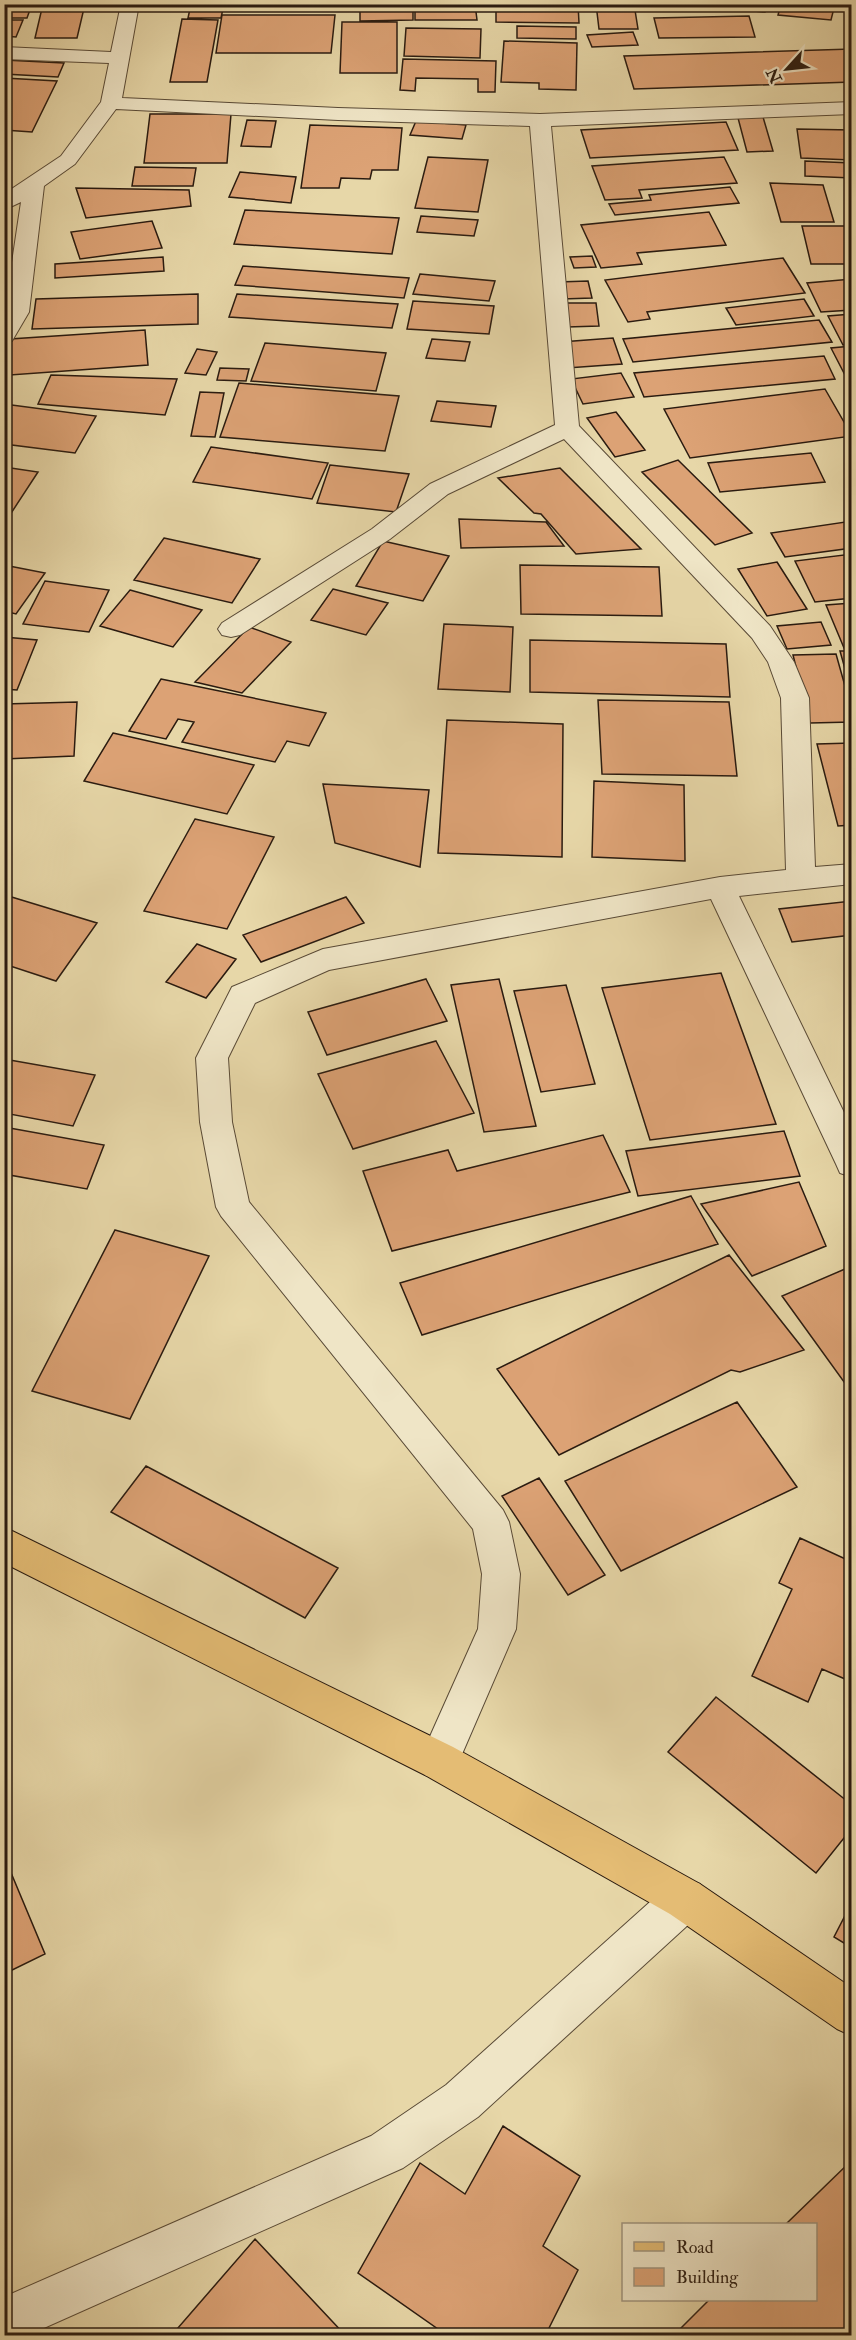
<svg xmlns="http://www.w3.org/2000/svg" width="856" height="2340" viewBox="0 0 856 2340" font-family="'IM FELL Double Pica',serif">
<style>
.building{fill:#dca275;stroke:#2a1b10;stroke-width:1.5}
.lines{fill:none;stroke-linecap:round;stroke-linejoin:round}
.minor-casing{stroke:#594a36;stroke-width:2}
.major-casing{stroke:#2a1b10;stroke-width:2}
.minor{fill:#efe5c6;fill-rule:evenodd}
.major{fill:#e4bc74;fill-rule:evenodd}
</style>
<rect width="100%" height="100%" fill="#e7d7a8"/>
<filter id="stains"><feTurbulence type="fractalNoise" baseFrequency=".00333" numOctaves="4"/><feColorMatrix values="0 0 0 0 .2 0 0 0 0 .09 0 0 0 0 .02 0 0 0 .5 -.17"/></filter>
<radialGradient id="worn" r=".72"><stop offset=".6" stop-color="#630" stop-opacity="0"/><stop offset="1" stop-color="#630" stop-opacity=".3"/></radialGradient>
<path class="building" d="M 4,4 L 32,4 L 27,18 L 4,18 Z
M 43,4 L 85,4 L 77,38 L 35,38 Z
M 191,4 L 224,4 L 221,18 L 188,18 Z
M 240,4 L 317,4 L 316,9 L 239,8 Z
M 360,4 L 413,4 L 413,20 L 360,21 Z
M 415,4 L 475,4 L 477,20 L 415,20 Z
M 496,4 L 578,4 L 579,23 L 496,22 Z
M 596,4 L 634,4 L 638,29 L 599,29 Z
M 714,4 L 767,4 L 765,12 L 713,7 Z
M 781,4 L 835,4 L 831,20 L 778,15 Z
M 222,15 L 335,15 L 331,53 L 216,53 Z
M 749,16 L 755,37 L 659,38 L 654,18 Z
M 182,19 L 218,20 L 207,82 L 170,82 Z
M 4,20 L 23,20 L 16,37 L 4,36 Z
M 342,22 L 397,22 L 397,73 L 340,73 Z
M 517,26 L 576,27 L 576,39 L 517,38 Z
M 406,28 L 481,29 L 480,58 L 404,56 Z
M 633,32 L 638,45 L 592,47 L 587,35 Z
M 504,41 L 577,43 L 576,90 L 539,89 L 539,83 L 501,82 Z
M 852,49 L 852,82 L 634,89 L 624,56 Z
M 403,59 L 496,61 L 495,92 L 478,92 L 478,79 L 416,78 L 415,91 L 400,90 Z
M 4,60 L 64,63 L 58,77 L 4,74 Z
M 4,78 L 57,81 L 32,132 L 4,130 Z
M 150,114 L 231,114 L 227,163 L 144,163 Z
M 763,117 L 773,151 L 747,152 L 738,118 Z
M 247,120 L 276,121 L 271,147 L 241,146 Z
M 416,121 L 466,125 L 462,139 L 410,135 Z
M 726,122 L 738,150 L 590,158 L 581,130 Z
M 310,125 L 402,128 L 398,170 L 372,170 L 370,179 L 341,178 L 339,188 L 301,188 Z
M 797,129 L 852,130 L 852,160 L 801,158 Z
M 428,157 L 488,160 L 478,212 L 415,208 Z
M 724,157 L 737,183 L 639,190 L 642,198 L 605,200 L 592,166 Z
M 805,161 L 852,163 L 852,178 L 805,176 Z
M 135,167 L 196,168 L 193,186 L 132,186 Z
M 240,172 L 296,177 L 291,203 L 229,197 Z
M 770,183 L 823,185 L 834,222 L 781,222 Z
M 730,187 L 739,203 L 615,215 L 609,204 L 651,200 L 649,195 Z
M 76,188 L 189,190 L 191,206 L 86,218 Z
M 245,210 L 399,218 L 392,254 L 234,244 Z
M 709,212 L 726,245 L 637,253 L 642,264 L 601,268 L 581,225 Z
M 421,216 L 478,220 L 474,236 L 417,232 Z
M 152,221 L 162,248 L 80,259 L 71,232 Z
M 802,226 L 852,226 L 852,264 L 811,264 Z
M 592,256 L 596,267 L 574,268 L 570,257 Z
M 163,257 L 164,271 L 55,278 L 55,264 Z
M 783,258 L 805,293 L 647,312 L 650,319 L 628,322 L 605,280 Z
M 243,266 L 409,278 L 404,298 L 235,285 Z
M 420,274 L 495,281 L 489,301 L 413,294 Z
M 852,279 L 852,310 L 821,312 L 807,283 Z
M 588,281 L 592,298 L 562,299 L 558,282 Z
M 198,294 L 198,324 L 32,329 L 36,299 Z
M 237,294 L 398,304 L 392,328 L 229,317 Z
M 804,299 L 814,316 L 736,325 L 726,308 Z
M 413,301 L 494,306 L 489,334 L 407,329 Z
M 564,303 L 596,303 L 599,326 L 567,327 Z
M 852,314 L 852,344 L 843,345 L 828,316 Z
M 819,320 L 832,342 L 633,362 L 623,339 Z
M 145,330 L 148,365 L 10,375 L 10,339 Z
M 613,338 L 622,364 L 567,368 L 561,342 Z
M 432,339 L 470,342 L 465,361 L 426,358 Z
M 265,343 L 386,353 L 376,391 L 251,381 Z
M 852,346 L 852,378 L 847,379 L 831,348 Z
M 197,349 L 217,352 L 206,375 L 185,373 Z
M 824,356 L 835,379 L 644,397 L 634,373 Z
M 220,368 L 249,369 L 246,381 L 217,380 Z
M 621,373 L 634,397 L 583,404 L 571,379 Z
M 51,375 L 177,379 L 165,415 L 38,404 Z
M 239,383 L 399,396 L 385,451 L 220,437 Z
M 825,389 L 852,436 L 690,458 L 664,409 Z
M 200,392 L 224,393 L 215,437 L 191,436 Z
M 437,401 L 496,406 L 491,427 L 431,421 Z
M 4,404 L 96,416 L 75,453 L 4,444 Z
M 616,412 L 645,450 L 615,457 L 587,418 Z
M 211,447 L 328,463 L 312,499 L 193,482 Z
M 811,453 L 825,482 L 720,492 L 708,463 Z
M 678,460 L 752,533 L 715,545 L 642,472 Z
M 330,465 L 409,474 L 396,512 L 317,503 Z
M 4,467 L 38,472 L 4,524 Z
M 560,468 L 641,549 L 576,554 L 541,514 L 534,513 L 498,478 Z
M 459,519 L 546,522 L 564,546 L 461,548 Z
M 852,521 L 852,548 L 785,557 L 771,533 Z
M 164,538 L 260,559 L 232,603 L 134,580 Z
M 383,541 L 449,556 L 423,601 L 356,586 Z
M 852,554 L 852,598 L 815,602 L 795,561 Z
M 777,562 L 807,609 L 767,616 L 738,569 Z
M 4,565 L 45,573 L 16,614 L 4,611 Z
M 520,565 L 659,567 L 662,616 L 521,614 Z
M 45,581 L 109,590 L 89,632 L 23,624 Z
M 333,589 L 388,603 L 366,635 L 311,620 Z
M 130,590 L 202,610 L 173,647 L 100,626 Z
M 852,603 L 852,647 L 844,648 L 826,605 Z
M 821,622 L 831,645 L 787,649 L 777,626 Z
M 444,624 L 513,627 L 510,692 L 438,689 Z
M 249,627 L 291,642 L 242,693 L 195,682 Z
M 4,637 L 37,640 L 17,690 L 4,689 Z
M 530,640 L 726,644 L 730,697 L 530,692 Z
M 840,651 L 852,651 L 852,694 Z
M 836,654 L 852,711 L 852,722 L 810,723 L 793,655 Z
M 161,679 L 326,713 L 309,746 L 287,741 L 275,762 L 182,742 L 194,722 L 178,719 L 166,739 L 129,731 Z
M 598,700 L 729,702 L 737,776 L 602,774 Z
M 77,702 L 74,756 L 4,759 L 4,704 Z
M 447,720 L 563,724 L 562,857 L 438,853 Z
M 113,733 L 254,765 L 227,814 L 84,781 Z
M 852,743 L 852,825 L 838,826 L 817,744 Z
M 594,781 L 684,785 L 685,861 L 592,857 Z
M 323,784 L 429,790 L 420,867 L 335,843 Z
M 195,819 L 274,837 L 227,929 L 144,911 Z
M 5,895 L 97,923 L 56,981 L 4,964 Z
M 346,897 L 364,923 L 261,962 L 243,935 Z
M 852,901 L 852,935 L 792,942 L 779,909 Z
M 197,944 L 236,959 L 206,998 L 166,982 Z
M 721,973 L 776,1124 L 650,1140 L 602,988 Z
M 426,979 L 447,1021 L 327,1055 L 308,1012 Z
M 499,979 L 536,1126 L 484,1132 L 451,985 Z
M 566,985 L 595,1084 L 541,1092 L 514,991 Z
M 436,1041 L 474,1113 L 353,1149 L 318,1074 Z
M 4,1059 L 95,1075 L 73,1126 L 4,1113 Z
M 4,1127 L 104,1145 L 87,1189 L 4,1174 Z
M 784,1131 L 800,1176 L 638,1196 L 626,1151 Z
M 603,1135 L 630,1192 L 392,1251 L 363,1171 L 448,1150 L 457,1171 Z
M 799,1182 L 826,1246 L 752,1276 L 701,1204 Z
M 691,1196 L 718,1244 L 422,1335 L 400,1283 Z
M 115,1230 L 209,1256 L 130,1419 L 32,1391 Z
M 729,1255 L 804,1350 L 740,1372 L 731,1370 L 559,1455 L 497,1369 Z
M 852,1266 L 852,1393 L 782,1296 Z
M 737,1402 L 797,1487 L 621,1571 L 565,1481 Z
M 146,1466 L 338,1568 L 305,1618 L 111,1512 Z
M 539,1478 L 605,1575 L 568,1595 L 502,1496 Z
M 800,1538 L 852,1562 L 852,1682 L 822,1669 L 808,1702 L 752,1676 L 792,1589 L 779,1583 Z
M 716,1697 L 852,1805 L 852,1828 L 816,1873 L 668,1752 Z
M 4,1856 L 45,1954 L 4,1974 Z
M 852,1902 L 852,1948 L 834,1937 Z
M 503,2126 L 580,2176 L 543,2246 L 578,2270 L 545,2336 L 448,2336 L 358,2273 L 420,2163 L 465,2194 Z
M 852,2160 L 852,2336 L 673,2336 L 709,2300 L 816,2300 L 816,2224 L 786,2224 Z
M 255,2239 L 346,2336 L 171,2336 Z"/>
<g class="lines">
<defs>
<path id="minor" d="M 121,4 L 139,4 L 122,98 L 338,108 L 540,114 L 852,102 L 852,114 L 551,126 L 579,426 L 770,626 L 794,662 L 809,698 L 815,867 L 852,864 L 852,884 L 739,896 L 852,1129 L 852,1177 L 840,1173 L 836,1164 L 711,899 L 329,970 L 255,1003 L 228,1058 L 232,1122 L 249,1202 L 503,1510 L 509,1522 L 520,1574 L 516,1629 L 453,1775 L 439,1780 L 425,1775 L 419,1761 L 478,1629 L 482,1574 L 473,1529 L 221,1216 L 216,1207 L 200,1122 L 196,1058 L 232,987 L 323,949 L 720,877 L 786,870 L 781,698 L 768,662 L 752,638 L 564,439 L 448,494 L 390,539 L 240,635 L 231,637 L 222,635 L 218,629 L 222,623 L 372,529 L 430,484 L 555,425 L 530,126 L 338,120 L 116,109 L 75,164 L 44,186 L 29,312 L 12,341 L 4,343 L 4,316 L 21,202 L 4,210 L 4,194 L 61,156 L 101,102 L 109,63 L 4,59 L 4,47 L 111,52 Z
M 685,1878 L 700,1884 L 706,1899 L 700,1914 L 478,2117 L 403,2168 L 26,2336 L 4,2336 L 4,2297 L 371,2136 L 446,2085 L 670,1884 Z"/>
<path id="major" d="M 4,1527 L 453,1747 L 700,1884 L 852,1988 L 852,2036 L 837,2029 L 670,1914 L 425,1775 L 4,1563 Z"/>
</defs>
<use href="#minor" class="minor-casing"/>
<use href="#major" class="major-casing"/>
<use href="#minor" class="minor"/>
<use href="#major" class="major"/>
</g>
<rect width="856" height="2340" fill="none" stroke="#e7d7a8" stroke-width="24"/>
<rect x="6" y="6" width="844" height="2328" fill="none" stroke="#2a1b10" stroke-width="3"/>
<rect x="12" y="12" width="832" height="2316" fill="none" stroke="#2a1b10" stroke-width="1.5"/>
<rect x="622" y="2223" width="195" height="78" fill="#efe5c6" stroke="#a0947d" stroke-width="1.5"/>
<rect x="634" y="2242" width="30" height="9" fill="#e4bc74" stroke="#a0947d" stroke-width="1.5"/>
<text x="676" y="2253" font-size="18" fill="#2a1b10">Road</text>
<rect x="634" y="2268" width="30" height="18" fill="#dca275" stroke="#a0947d" stroke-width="1.5"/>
<text x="676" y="2283" font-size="18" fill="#2a1b10">Building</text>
<g transform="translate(787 69) rotate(243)" stroke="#efe5c6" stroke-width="4.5" paint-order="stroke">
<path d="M0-4.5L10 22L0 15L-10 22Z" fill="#2a1b10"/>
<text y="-9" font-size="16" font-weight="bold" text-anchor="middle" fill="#2a1b10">N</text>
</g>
<rect width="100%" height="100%" filter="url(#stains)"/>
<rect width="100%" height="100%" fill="url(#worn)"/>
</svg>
